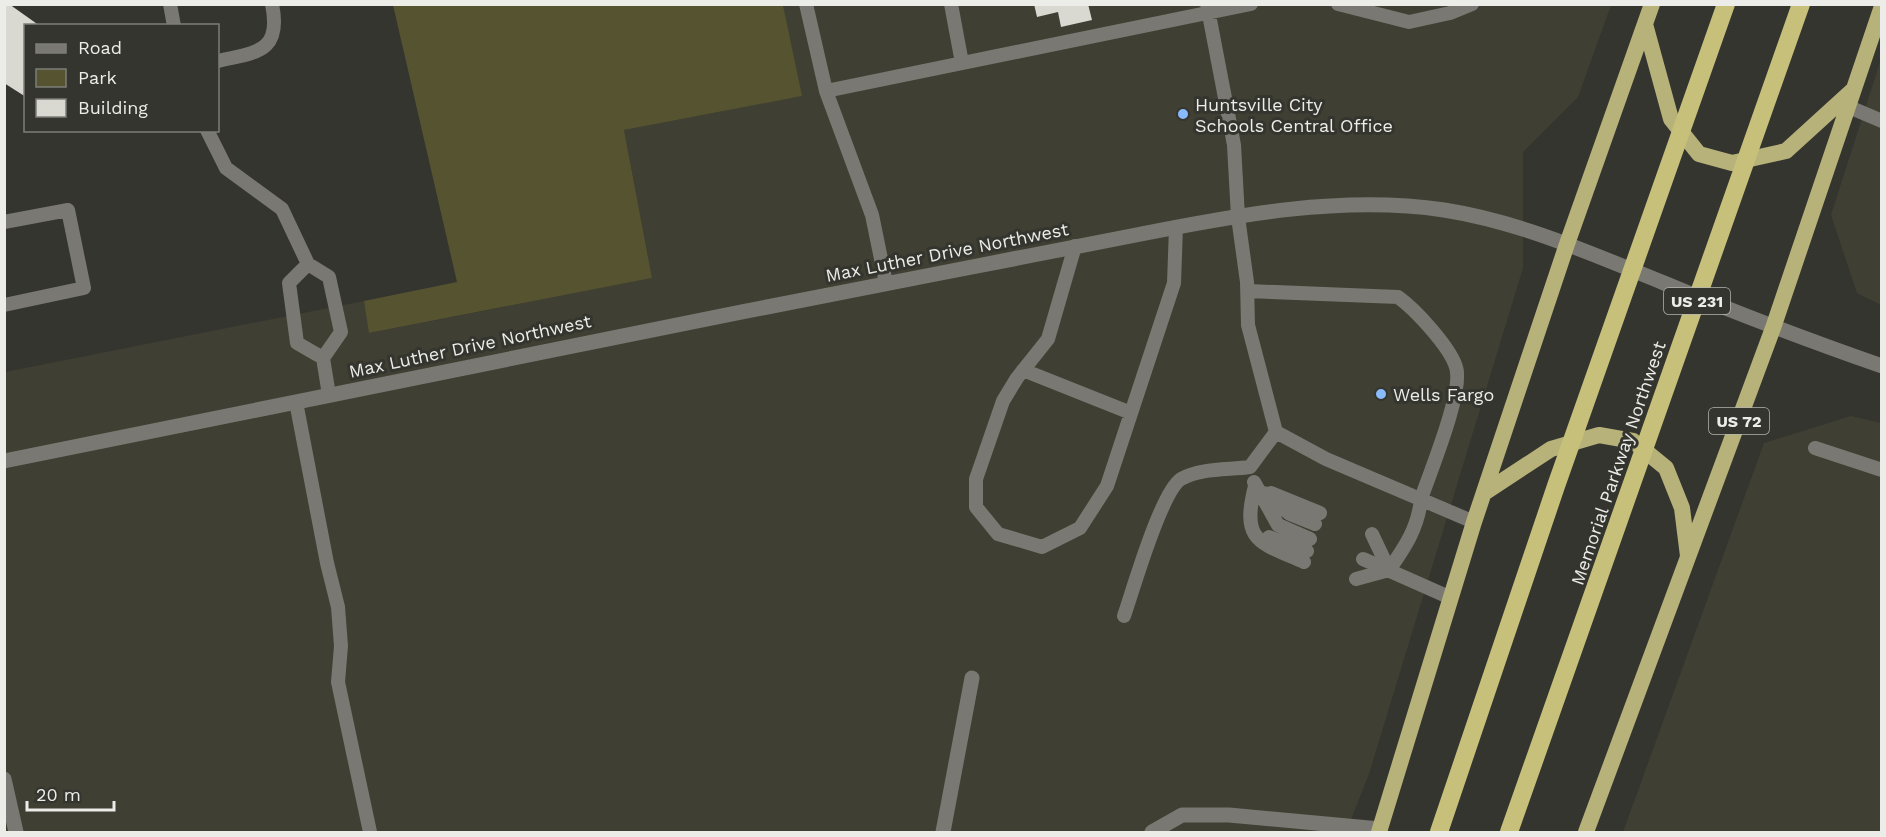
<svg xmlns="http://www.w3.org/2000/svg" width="1886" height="837" viewBox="0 0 1886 837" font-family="'Work Sans',sans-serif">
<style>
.built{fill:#3f3f33}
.green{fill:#565331}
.building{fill:#d9d8d1}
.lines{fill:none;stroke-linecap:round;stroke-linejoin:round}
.service{stroke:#797872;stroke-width:14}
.minor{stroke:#797872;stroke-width:15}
.tertiary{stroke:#797872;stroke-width:15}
.trunk{stroke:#b6b279;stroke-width:16}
.motorway{stroke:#c6c07b;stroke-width:18}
.poi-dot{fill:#89bafc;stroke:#35352f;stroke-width:2}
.labels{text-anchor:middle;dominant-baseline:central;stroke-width:6;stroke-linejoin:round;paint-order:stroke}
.shield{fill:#35352f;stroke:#b5b5b0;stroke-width:1.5}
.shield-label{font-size:16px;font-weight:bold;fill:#ecece8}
.poi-label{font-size:18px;fill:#ecece8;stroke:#35352f;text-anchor:start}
.street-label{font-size:18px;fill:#ecece8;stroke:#35352f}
</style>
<rect width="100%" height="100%" fill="#35352f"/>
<path class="built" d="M 783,5 L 1611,5 L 1578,97 L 1523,152 L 1523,268 L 1369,774 L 1346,832 L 5,832 L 5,372 L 364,301 L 370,333 L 652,278 L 624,130 L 801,96 Z
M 1881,59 L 1881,305 L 1857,293 L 1831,215 Z
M 1851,416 L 1881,423 L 1881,832 L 1623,832 L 1764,443 Z"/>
<path class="green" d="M 393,5 L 783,5 L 802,96 L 624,130 L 652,278 L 369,333 L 364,301 L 457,282 Z"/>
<path class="building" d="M 4,4 L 9,4 L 40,26 L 26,26 L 26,97 L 4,83 Z
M 1034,4 L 1088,4 L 1092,20 L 1061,27 L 1058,12 L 1037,17 Z"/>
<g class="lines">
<path class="service" d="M 170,4 L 174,26
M 806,4 L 826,91 L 872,215 L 886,283
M 951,4 L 962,63
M 1207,4 L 1234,145 L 1238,217 L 1247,282 L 1248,325 L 1276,432 L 1326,459 L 1474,522
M 1338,4 L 1409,22 L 1450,13 L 1472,4
M 218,61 C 256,52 282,53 272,4
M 826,91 L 1251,4
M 1849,107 L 1882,121
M 207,130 L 226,168 L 282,209 L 308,264 L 329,277 L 341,332 L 323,358 L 329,395
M 4,222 L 68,210 L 84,288 L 4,305
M 1075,246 L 1048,339 L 1017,378 L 1003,401 L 976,479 L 976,507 L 998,534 L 1042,547 L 1080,528 L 1107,486 L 1174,283 L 1176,227
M 308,264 L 289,283 L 297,343 L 323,358
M 1248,291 L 1398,297 C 1415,309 1450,347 1456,367 C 1464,391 1430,472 1421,499 C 1418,528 1405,547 1389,570 L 1356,579
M 1023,370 L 1131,413
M 296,402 L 327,563 L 338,607 L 341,646 L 338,682 L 370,832
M 1815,448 L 1882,470
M 1254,482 L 1278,525 L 1310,539
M 1255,486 C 1241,541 1258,542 1304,562
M 1264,493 L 1290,514 L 1315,524
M 1271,493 L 1320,513
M 1372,534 L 1389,570
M 1269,537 L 1307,551
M 1363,559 L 1451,598
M 1124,616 C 1133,590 1161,492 1181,479 C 1200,468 1228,470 1250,467 L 1276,432"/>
<path class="minor" d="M 4,779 L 16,832
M 943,832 L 972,678
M 1152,832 L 1182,815 L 1229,815 L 1380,829"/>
<path class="tertiary" d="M 4,461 C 315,398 625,334 936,274 C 1003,261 1069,248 1136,235 C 1236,215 1342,195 1444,210 C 1521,222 1592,254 1664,283 C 1736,313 1808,340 1882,366"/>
<path class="trunk" d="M 1645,24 L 1671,119 L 1699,154 L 1732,163 L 1786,151 L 1853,90
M 1484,493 L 1551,449 L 1599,435 L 1633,441 L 1666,468 L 1682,508 L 1688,556
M 1379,832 L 1474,522 L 1567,244 L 1652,4
M 1586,832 L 1773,328 L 1882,6"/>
<path class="motorway" d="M 1439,832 L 1556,486 L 1726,4
M 1509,832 L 1801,4"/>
</g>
<g class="poi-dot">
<circle cx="1183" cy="114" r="6"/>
<circle cx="1381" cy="394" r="6"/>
</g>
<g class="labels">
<g class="shield">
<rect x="1664" y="288" width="66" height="26" rx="4.5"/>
<rect x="1709" y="408" width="60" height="26" rx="4.5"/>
</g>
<g class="shield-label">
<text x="1697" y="301">US 231</text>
<text x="1739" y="421">US 72</text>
</g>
<g class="poi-label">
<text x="1195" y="104">Huntsville City<tspan x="1195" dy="21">Schools Central Office</tspan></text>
<text x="1393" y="394">Wells Fargo</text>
</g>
<g class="street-label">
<text transform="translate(947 252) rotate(-11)">Max Luther Drive Northwest</text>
<text transform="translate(470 346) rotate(-12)">Max Luther Drive Northwest</text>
<text transform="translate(1618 463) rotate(-71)">Memorial Parkway Northwest</text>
</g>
</g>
<rect width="1886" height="837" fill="none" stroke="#ecece8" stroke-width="12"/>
<rect x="24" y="24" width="195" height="108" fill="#35352f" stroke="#7e7e79" stroke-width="1.5"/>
<rect x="36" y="44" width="30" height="9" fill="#797872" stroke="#7e7e79" stroke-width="1.5"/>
<text x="78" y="54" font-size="18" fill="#ecece8">Road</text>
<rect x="36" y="69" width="30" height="18" fill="#565331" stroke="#7e7e79" stroke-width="1.5"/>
<text x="78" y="84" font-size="18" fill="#ecece8">Park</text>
<rect x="36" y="99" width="30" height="18" fill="#d9d8d1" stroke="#7e7e79" stroke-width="1.5"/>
<text x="78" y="114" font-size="18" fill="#ecece8">Building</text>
<path d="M27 801v9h87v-9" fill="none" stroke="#ecece8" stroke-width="3"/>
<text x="36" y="801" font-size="18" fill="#ecece8" stroke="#35352f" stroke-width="4.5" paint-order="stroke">20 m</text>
</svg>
